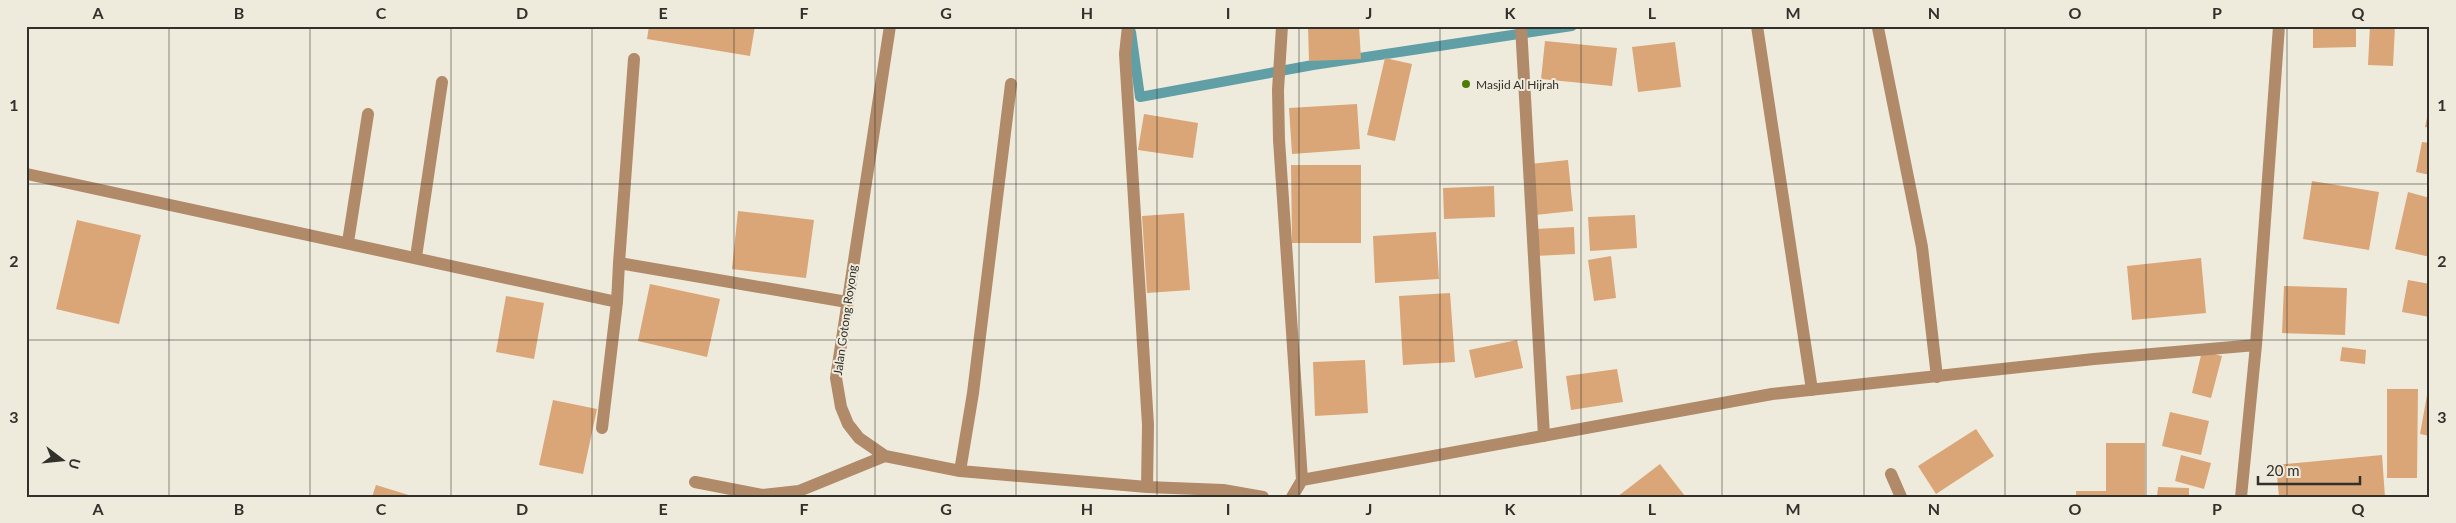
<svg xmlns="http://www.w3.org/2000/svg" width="2456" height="523" viewBox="0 0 2456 523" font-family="Lato,sans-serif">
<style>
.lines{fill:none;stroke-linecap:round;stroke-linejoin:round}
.stream{stroke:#609fa6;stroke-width:10}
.building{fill:#daa577}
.minor{stroke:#b18a69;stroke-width:12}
.grid{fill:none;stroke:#32302b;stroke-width:1;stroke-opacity:0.55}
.poi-dot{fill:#4c7c04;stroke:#efebdc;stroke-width:2}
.labels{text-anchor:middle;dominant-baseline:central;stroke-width:4;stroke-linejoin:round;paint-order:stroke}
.poi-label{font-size:12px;fill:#32302b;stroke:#efebdc;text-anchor:start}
.street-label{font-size:12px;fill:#32302b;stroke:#efebdc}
.neatline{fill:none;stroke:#32302b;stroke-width:2}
.grid-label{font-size:16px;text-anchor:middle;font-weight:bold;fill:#32302b}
</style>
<rect width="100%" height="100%" fill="#efebdc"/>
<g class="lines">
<path class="stream" d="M 1131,32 L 1140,97 L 1313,65 L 1572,26"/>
</g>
<path class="building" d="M 649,26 L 755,26 L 750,56 L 647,39 Z
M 1308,26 L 1359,26 L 1361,59 L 1309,61 Z
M 2313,26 L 2356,26 L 2356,47 L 2313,48 Z
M 2370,26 L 2395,26 L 2393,66 L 2368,65 Z
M 1545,41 L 1617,48 L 1612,86 L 1541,79 Z
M 1675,42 L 1681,87 L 1638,92 L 1632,47 Z
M 1385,58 L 1412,64 L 1395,141 L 1367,135 Z
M 1357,104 L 1360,149 L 1292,154 L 1289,108 Z
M 2429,109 L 2430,109 L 2430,128 L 2425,127 Z
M 1144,114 L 1198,123 L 1193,158 L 1138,150 Z
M 2422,142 L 2430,143 L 2430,175 L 2416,172 Z
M 1568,160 L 1573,211 L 1535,215 L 1530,164 Z
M 1291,165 L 1361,165 L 1361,243 L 1292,243 Z
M 2312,181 L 2379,192 L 2369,250 L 2303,239 Z
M 1494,186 L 1495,217 L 1444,219 L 1443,188 Z
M 2408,192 L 2430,198 L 2430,257 L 2395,249 Z
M 738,211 L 814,220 L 806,278 L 732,269 Z
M 1184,213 L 1190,290 L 1147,293 L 1142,216 Z
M 1635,215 L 1637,248 L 1590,251 L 1588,217 Z
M 77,220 L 141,235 L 119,324 L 56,309 Z
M 1574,227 L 1575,254 L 1535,256 L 1535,229 Z
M 1436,232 L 1439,279 L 1375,283 L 1373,236 Z
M 1611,256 L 1616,298 L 1594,301 L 1588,260 Z
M 2201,258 L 2206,313 L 2132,320 L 2127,266 Z
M 2408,280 L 2430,284 L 2430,317 L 2402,312 Z
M 650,284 L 720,299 L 707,357 L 638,341 Z
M 2284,286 L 2347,288 L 2345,335 L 2282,333 Z
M 1450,293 L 1455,362 L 1403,365 L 1399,296 Z
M 506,296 L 544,303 L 534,359 L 496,352 Z
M 1517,340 L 1523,368 L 1475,378 L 1469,350 Z
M 2342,347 L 2366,350 L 2365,364 L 2340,361 Z
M 2202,351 L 2222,356 L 2211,398 L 2192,393 Z
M 1365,360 L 1368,413 L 1315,416 L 1313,362 Z
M 1617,369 L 1623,402 L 1571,410 L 1566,376 Z
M 2429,384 L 2430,384 L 2430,436 L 2420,434 Z
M 2387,389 L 2418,389 L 2417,478 L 2387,478 Z
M 553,400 L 597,409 L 583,474 L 539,465 Z
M 2170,412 L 2209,421 L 2201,455 L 2162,446 Z
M 1976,429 L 1994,456 L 1936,494 L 1918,466 Z
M 2106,443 L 2145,443 L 2145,497 L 2076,497 L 2076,491 L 2106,491 Z
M 2181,455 L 2211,463 L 2204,489 L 2175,481 Z
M 2382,455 L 2385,497 L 2279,497 L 2276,465 Z
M 1660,464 L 1685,496 L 1617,497 Z
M 376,485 L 412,496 L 412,497 L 372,497 Z
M 2158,487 L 2189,488 L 2189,497 L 2157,497 Z"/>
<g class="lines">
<path class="minor" d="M 890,26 L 836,378 L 841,407 L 848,424 L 859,438 L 885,456 L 960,471 L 1147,487 L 1223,490 L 1263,497
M 1128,26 L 1125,54 L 1148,425 L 1147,487
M 1282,26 L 1278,90 L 1279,140 L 1302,480 L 1292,497
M 1521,26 L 1544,436
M 1757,26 L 1812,390
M 1878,28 L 1922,247 L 1937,377
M 27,174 L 617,302 L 619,263 L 847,302
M 348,242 L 368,114
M 416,257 L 442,82
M 619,263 L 634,59
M 602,428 L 617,302
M 960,471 L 973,393 L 1011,84
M 1891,474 L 1901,497
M 1302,480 L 1772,394 L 2094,359 L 2256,345
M 695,482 L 762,495 L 799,491 L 885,456
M 2241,497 L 2256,345 L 2279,26"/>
</g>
<path class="grid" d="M 169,26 L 169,497M 310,26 L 310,497M 451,26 L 451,497M 592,26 L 592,497M 734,26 L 734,497M 875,26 L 875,497M 1016,26 L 1016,497M 1157,26 L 1157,497M 1299,26 L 1299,497M 1440,26 L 1440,497M 1581,26 L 1581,497M 1722,26 L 1722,497M 1864,26 L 1864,497M 2005,26 L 2005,497M 2146,26 L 2146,497M 2287,26 L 2287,497M 26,184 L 2430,184M 26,340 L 2430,340"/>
<circle class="poi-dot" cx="1466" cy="84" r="5"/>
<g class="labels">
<g class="poi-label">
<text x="1476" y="84">Masjid Al Hijrah</text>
</g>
<g class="street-label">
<text transform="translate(845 320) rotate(-82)">Jalan Gotong Royong</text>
</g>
</g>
<rect width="2456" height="523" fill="none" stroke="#efebdc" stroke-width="55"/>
<g transform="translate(62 460) rotate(106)" stroke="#efebdc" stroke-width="4" paint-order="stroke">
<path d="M0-4L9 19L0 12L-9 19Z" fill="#32302b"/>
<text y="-8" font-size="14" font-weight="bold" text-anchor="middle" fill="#32302b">U</text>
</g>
<path d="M2258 476v8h102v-8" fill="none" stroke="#32302b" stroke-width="2.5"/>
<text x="2266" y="476" font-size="15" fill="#32302b" stroke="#efebdc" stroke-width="4" paint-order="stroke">20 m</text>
<rect x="28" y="28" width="2400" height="468" class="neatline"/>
<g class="grid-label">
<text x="98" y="19">A</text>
<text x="239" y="19">B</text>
<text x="381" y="19">C</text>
<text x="522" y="19">D</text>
<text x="663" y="19">E</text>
<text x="804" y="19">F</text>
<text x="946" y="19">G</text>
<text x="1087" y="19">H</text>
<text x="1228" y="19">I</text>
<text x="1369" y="19">J</text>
<text x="1510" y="19">K</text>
<text x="1652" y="19">L</text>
<text x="1793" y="19">M</text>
<text x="1934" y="19">N</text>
<text x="2075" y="19">O</text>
<text x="2217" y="19">P</text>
<text x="2358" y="19">Q</text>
<text x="14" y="111">1</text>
<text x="2442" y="111">1</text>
<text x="14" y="267">2</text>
<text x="2442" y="267">2</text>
<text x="14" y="423">3</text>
<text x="2442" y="423">3</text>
<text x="98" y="515">A</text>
<text x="239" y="515">B</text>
<text x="381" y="515">C</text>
<text x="522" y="515">D</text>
<text x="663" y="515">E</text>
<text x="804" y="515">F</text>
<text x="946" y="515">G</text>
<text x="1087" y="515">H</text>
<text x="1228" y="515">I</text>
<text x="1369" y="515">J</text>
<text x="1510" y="515">K</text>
<text x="1652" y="515">L</text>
<text x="1793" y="515">M</text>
<text x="1934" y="515">N</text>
<text x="2075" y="515">O</text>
<text x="2217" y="515">P</text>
<text x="2358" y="515">Q</text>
</g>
</svg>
